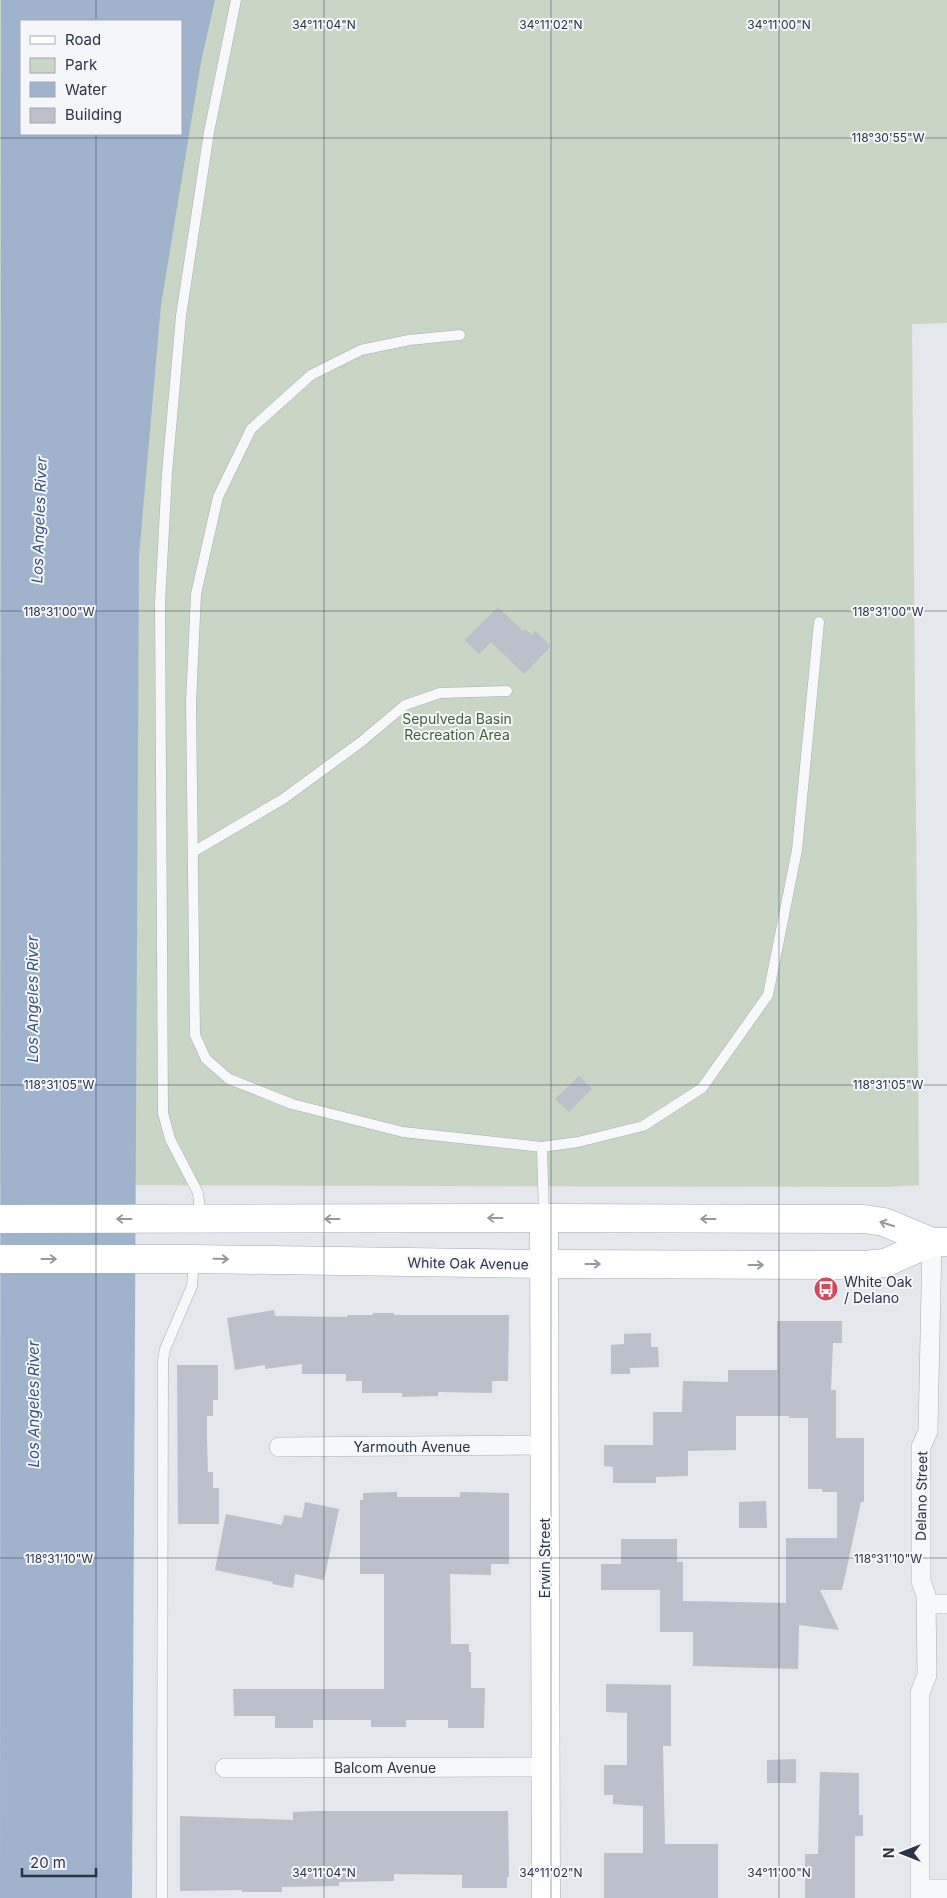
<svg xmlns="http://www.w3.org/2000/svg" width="947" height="1898" viewBox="0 0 947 1898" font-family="Inter,sans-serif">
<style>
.green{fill:#c9d6c5;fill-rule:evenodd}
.water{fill:#9fb4cc;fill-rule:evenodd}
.building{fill:#bbc0ca}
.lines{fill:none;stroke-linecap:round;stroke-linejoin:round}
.lane-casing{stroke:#a9aeb7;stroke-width:11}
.street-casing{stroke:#a9aeb7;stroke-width:20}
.secondary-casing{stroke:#a9aeb7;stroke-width:29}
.primary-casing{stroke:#a3abb8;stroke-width:29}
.lane{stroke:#f7f8fa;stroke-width:10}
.street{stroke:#f7f8fa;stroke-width:19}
.secondary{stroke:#fff;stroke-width:28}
.primary{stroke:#fff;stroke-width:28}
.oneway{stroke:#959aa2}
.ticks{fill:none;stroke:#2b3445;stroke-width:1;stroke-opacity:0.45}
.labels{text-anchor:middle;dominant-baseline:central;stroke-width:4;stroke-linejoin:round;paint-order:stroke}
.park-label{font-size:14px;fill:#3f6138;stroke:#f4f6f9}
.street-label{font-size:14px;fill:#2b3445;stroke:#f4f6f9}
.poi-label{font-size:14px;fill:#2b3445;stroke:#f4f6f9;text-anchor:start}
.water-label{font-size:15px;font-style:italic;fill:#34527a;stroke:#f4f6f9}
.ticks-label{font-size:12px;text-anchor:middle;fill:#2b3445;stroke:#f4f6f9;stroke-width:4;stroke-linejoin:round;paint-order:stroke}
</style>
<rect width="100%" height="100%" fill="#e4e7ec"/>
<path class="green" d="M 0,0 L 947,0 L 947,323 L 912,324 L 919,1185 L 885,1187 L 0,1185 ZM 21,21 L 181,21 L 181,134 L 21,134 Z"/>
<path class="water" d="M 1,0 L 215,0 L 201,62 L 161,305 L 139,556 L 132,1898 L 0,1898 ZM 21,21 L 181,21 L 181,134 L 21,134 Z"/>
<path class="building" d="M 498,607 L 523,631 L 525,629 L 532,635 L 535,631 L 551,646 L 524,674 L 491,642 L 479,654 L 465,640 Z
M 579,1076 L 592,1089 L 569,1112 L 555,1099 Z
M 274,1310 L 275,1316 L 347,1317 L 347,1315 L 373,1315 L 373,1313 L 394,1313 L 394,1315 L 509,1315 L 508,1381 L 492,1381 L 492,1393 L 438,1392 L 438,1396 L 402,1397 L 402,1393 L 362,1393 L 362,1381 L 346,1381 L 346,1374 L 302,1374 L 302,1364 L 265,1369 L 265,1365 L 235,1370 L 227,1318 Z
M 777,1321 L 842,1321 L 842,1343 L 833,1343 L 831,1390 L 836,1390 L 836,1438 L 864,1438 L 864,1502 L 861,1502 L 842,1590 L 820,1590 L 839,1630 L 799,1625 L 798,1669 L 693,1666 L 693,1632 L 660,1632 L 660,1590 L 601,1590 L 601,1564 L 621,1564 L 621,1539 L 677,1539 L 677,1562 L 683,1562 L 683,1601 L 786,1603 L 786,1538 L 837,1538 L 837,1492 L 822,1492 L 822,1489 L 808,1489 L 808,1418 L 789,1418 L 789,1416 L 736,1416 L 736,1450 L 688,1451 L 688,1476 L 656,1477 L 656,1483 L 613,1483 L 613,1467 L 604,1466 L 604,1445 L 653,1445 L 653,1412 L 682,1412 L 683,1381 L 728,1382 L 728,1370 L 777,1370 Z
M 651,1333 L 651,1347 L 658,1347 L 659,1367 L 630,1368 L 630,1374 L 611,1374 L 611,1345 L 624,1344 L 624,1334 Z
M 177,1365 L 218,1365 L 218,1400 L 213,1400 L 213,1416 L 207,1416 L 207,1441 L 208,1472 L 213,1472 L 213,1488 L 219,1488 L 219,1524 L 178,1524 Z
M 397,1492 L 397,1497 L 460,1497 L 460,1492 L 509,1493 L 509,1564 L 491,1564 L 491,1575 L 450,1574 L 451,1644 L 469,1644 L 469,1652 L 471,1652 L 471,1688 L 485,1688 L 484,1728 L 448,1728 L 448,1720 L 406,1720 L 406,1727 L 371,1727 L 371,1720 L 313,1720 L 313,1728 L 275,1728 L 275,1716 L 234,1716 L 233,1689 L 384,1689 L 384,1574 L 360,1574 L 360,1500 L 363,1500 L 363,1493 Z
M 766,1501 L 767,1528 L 739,1528 L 739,1502 Z
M 305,1502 L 339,1509 L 324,1580 L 295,1574 L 293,1588 L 272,1584 L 273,1582 L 215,1570 L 226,1514 L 282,1525 L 284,1515 L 302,1518 Z
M 606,1684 L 671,1685 L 671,1746 L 663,1746 L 665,1844 L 718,1844 L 718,1898 L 604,1898 L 604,1853 L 643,1853 L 643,1806 L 613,1804 L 613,1795 L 604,1795 L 604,1765 L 627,1765 L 627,1713 L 606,1712 Z
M 796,1759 L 796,1783 L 767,1783 L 767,1760 Z
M 820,1772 L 859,1773 L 859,1815 L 863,1815 L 863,1836 L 855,1836 L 855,1898 L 805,1898 L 805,1854 L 818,1854 Z
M 317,1811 L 508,1811 L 509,1877 L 507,1877 L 507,1888 L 462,1888 L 462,1875 L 394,1874 L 394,1881 L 339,1882 L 339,1886 L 282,1887 L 282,1892 L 242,1892 L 242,1890 L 180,1891 L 180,1816 L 293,1820 L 293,1812 Z"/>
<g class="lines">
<defs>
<path id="lane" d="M 460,335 L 409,340 L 361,350 L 311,375 L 251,429 L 218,497 L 196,594 L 191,703 L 195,1035 L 206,1059 L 229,1079 L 292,1104 L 403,1132 L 542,1147 L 578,1142 L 643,1126 L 702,1088 L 768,995 L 797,850 L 819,622
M 193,852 L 283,799 L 361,742 L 405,705 L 440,693 L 507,691
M 542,1147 L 544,1217
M 201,1218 L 198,1193 L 170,1139 L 163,1113 L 160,603 L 167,473 L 181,316 L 209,132 L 236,0
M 162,1898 L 163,1360 L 165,1349 L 192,1286 L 194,1260"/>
<path id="street" d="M 279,1447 L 544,1445
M 926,1604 L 947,1604
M 225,1768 L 545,1767
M 920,1889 L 947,1889
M 920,1898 L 920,1693 L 927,1675 L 926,1595 L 921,1581 L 921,1447 L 928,1431 L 932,1242"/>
<path id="secondary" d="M 544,1218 L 546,1898"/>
<path id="primary" d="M 0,1219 L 544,1218 L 864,1219 L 884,1222 L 932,1242
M 0,1259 L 194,1259 L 544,1264 L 864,1265 L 885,1263 L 932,1242 L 947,1242"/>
</defs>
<use href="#lane" class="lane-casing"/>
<use href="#street" class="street-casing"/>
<use href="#secondary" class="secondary-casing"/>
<use href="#primary" class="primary-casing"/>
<use href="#lane" class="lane"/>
<use href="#street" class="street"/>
<use href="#secondary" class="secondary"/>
<use href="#primary" class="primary"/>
</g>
<defs><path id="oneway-shaft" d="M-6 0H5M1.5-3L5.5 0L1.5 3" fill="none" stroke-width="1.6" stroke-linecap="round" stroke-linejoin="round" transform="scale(1.25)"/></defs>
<g class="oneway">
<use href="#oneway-shaft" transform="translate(495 1218) rotate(180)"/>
<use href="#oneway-shaft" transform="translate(124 1219) rotate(180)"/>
<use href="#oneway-shaft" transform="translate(332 1219) rotate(180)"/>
<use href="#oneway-shaft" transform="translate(708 1219) rotate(-180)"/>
<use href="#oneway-shaft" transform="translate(887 1224) rotate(-162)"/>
<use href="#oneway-shaft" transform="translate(49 1259)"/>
<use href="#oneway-shaft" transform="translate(221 1259) rotate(1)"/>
<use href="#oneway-shaft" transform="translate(593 1264)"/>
<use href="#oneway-shaft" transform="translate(756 1265)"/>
</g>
<path class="ticks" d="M 96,0 L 96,21M 324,0 L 324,1898M 551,0 L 551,1898M 779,0 L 779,1898M 96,134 L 96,1898M 0,138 L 947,138M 0,611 L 947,611M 0,1085 L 947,1085M 0,1558 L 947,1558"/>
<defs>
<symbol id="bus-disc" viewBox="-11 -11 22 22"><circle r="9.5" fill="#d1495b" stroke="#f4f6f9"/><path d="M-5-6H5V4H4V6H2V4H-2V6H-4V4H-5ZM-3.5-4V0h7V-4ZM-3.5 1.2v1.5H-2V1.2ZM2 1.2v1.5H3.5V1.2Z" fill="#fff"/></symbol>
</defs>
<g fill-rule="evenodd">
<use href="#bus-disc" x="812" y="1275" width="28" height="28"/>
</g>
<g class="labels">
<g class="park-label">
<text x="457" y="718">Sepulveda Basin<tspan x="457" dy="16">Recreation Area</tspan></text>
</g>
<g class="street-label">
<text transform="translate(468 1263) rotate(1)">White Oak Avenue</text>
<text x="412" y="1446">Yarmouth Avenue</text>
<text transform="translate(921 1496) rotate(-89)">Delano Street</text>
<text transform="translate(544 1558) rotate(-90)">Erwin Street</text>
<text x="385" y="1767">Balcom Avenue</text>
</g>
<g class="poi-label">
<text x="844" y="1281">White Oak<tspan x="844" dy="16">/ Delano</tspan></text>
</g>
<g class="water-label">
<text transform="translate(39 520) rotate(-88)">Los Angeles River</text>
<text transform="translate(32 999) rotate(-90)">Los Angeles River</text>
<text transform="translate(33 1404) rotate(-90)">Los Angeles River</text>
</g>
</g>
<g class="ticks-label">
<text x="324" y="29">34°11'04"N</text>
<text x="551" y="29">34°11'02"N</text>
<text x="779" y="29">34°11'00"N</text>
<text x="888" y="142">118°30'55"W</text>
<text x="888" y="616">118°31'00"W</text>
<text x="59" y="616">118°31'00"W</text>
<text x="888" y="1089">118°31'05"W</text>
<text x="59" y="1089">118°31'05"W</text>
<text x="888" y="1563">118°31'10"W</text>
<text x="59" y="1563">118°31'10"W</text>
<text x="324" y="1877">34°11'04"N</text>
<text x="551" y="1877">34°11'02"N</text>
<text x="779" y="1877">34°11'00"N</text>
</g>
<rect x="20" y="20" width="162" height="115" fill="#f4f6f9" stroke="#a4a8b1"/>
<rect x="30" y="36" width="25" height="8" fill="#ffffff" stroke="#a4a8b1"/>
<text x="65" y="45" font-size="15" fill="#2b3445">Road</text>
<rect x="30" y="58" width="25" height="15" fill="#c9d6c5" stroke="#a4a8b1"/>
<text x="65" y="70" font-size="15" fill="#2b3445">Park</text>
<rect x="30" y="82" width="25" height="15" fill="#9fb4cc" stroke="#a4a8b1"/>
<text x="65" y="95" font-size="15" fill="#2b3445">Water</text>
<rect x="30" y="108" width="25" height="15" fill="#bbc0ca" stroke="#a4a8b1"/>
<text x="65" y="120" font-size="15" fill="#2b3445">Building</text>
<g transform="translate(902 1853) rotate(270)" stroke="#f4f6f9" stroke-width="4" paint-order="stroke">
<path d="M0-4L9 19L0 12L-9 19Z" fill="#2b3445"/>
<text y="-8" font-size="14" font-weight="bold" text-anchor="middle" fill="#2b3445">N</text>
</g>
<path d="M22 1868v8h74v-8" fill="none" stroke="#2b3445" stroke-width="2.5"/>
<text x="30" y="1868" font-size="15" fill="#2b3445" stroke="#f4f6f9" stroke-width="4" paint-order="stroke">20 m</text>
</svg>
